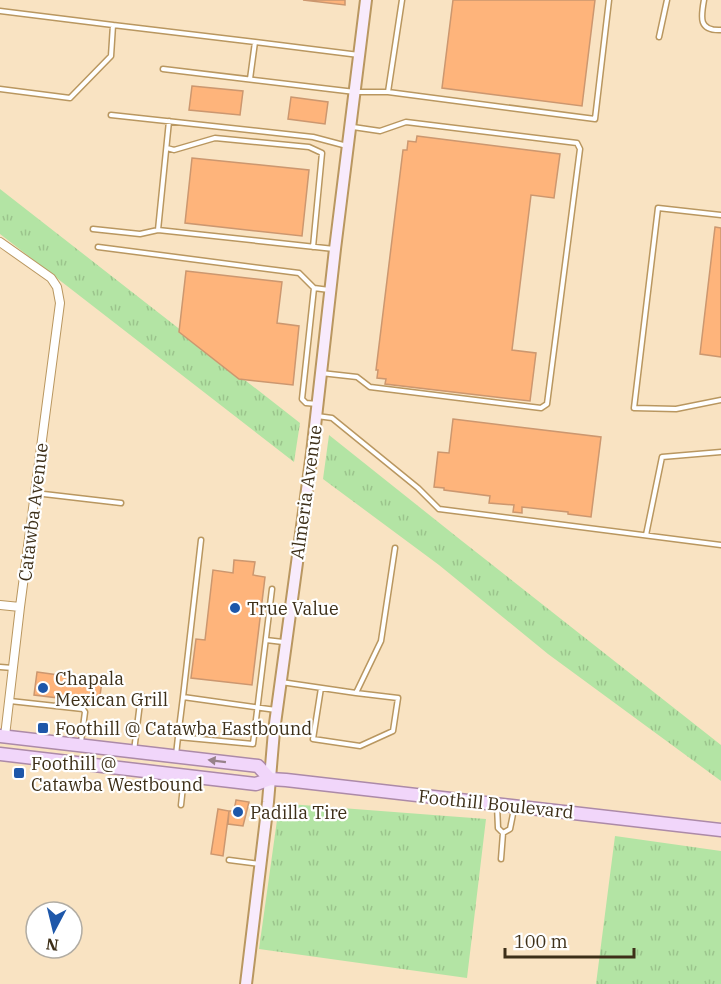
<svg xmlns="http://www.w3.org/2000/svg" width="721" height="984" viewBox="0 0 721 984" font-family="'IBM Plex Serif',serif">
<style>
.grass{fill:url(#grass-tufts)}
.building{fill:#feb47b;stroke:#cc976f;stroke-width:1.5}
.lines{fill:none;stroke-linecap:round;stroke-linejoin:round}
.lane-casing{stroke:#b99760;stroke-width:7}
.street-casing{stroke:#b99760;stroke-width:10}
.secondary-casing{stroke:#b99760;stroke-width:14}
.primary-casing{stroke:#ac8aa8;stroke-width:15}
.lane{stroke:#fff;stroke-width:4}
.street{stroke:#fff;stroke-width:8}
.secondary{stroke:#f8ebfc;stroke-width:10}
.primary{stroke:#f1d6fa;stroke-width:12}
.oneway{fill:#978289}
.poi-dot{fill:#1e57a9;stroke:#fff;stroke-width:2}
.labels{text-anchor:middle;dominant-baseline:central;stroke-width:4.5;stroke-linejoin:round;paint-order:stroke}
.street-label{font-size:18px;fill:#3d2f18;stroke:#fff}
.poi-label{font-size:18px;fill:#3d2f18;stroke:#fff;text-anchor:start}
</style>
<defs>
<pattern id="grass-tufts" width="24" height="20" patternUnits="userSpaceOnUse" patternTransform="scale(1.5)"><rect width="24" height="20" fill="#b3e4a4"/><path d="M3 7l-1-3M5 7V3M7 7l1-3M15 17l-1-3M17 17v-4M19 17l1-3" fill="none" stroke="#9bc48c"/></pattern>
</defs>
<rect width="100%" height="100%" fill="#f9e3c2"/>
<path class="grass" d="M 0,189 L 300,423 L 294,462 L 0,234 Z
M 329,435 L 462,541 L 721,745 L 721,781 L 548,654 L 439,565 L 323,479 Z
M 289,804 L 486,819 L 467,978 L 259,949 L 278,813 Z
M 615,836 L 721,851 L 721,984 L 596,984 Z"/>
<path class="building" d="M 303,0 L 345,0 L 345,5 Z
M 453,0 L 595,0 L 582,106 L 442,88 Z
M 192,86 L 243,91 L 240,115 L 189,110 Z
M 291,97 L 328,102 L 325,124 L 288,119 Z
M 417,136 L 560,154 L 554,198 L 531,195 L 512,350 L 536,353 L 530,401 L 385,384 L 386,379 L 377,378 L 378,370 L 376,370 L 403,150 L 407,150 L 408,141 L 416,142 Z
M 192,158 L 309,170 L 302,236 L 185,223 Z
M 715,227 L 721,228 L 721,357 L 700,354 Z
M 186,271 L 282,282 L 277,323 L 299,326 L 293,385 L 239,379 L 179,332 Z
M 453,419 L 601,437 L 591,517 L 568,514 L 568,512 L 522,507 L 522,513 L 513,512 L 514,505 L 489,503 L 490,496 L 444,490 L 444,488 L 434,487 L 438,452 L 449,453 Z
M 234,560 L 255,562 L 253,575 L 265,577 L 252,685 L 191,678 L 196,639 L 205,640 L 213,570 L 233,573 Z
M 37,672 L 102,681 L 99,703 L 34,695 Z
M 236,800 L 249,802 L 243,826 L 228,824 L 229,811 L 234,811 Z
M 218,809 L 229,811 L 223,856 L 211,854 Z"/>
<g class="lines">
<defs>
<path id="lane" d="M 402,0 L 388,92 L 595,119 L 609,0
M 704,0 C 701,17 698,31 721,30
M 0,11 L 113,25 L 111,56 L 70,98 L 0,89
M 113,25 L 255,42
M 659,37 L 667,0
M 163,69 L 355,92 L 388,92
M 250,79 L 255,42 L 359,55
M 111,115 L 313,137 L 347,146
M 167,148 L 174,150 L 215,138 L 309,147 L 322,153 L 313,247
M 721,215 L 658,208 L 634,408 L 676,409 L 721,400
M 93,229 L 140,234 L 158,230 L 334,249
M 158,230 L 169,121
M 98,247 L 299,273 L 314,288 L 329,290
M 314,288 L 302,399 L 306,403 L 317,404
M 321,373 L 357,377 L 370,387 L 541,408 L 547,404 L 580,149 L 577,143 L 406,122 L 380,131 L 353,127
M 317,416 L 332,418 L 418,488 L 439,509 L 721,545
M 35,493 L 121,503
M 646,535 L 662,457 L 721,452
M 266,640 L 283,642
M 0,667 L 13,668
M 281,682 L 356,693 L 381,641 L 395,548
M 321,688 L 313,739 L 360,746 L 393,731 L 398,698 L 356,693
M 183,697 L 201,540
M 10,701 L 83,709 L 85,712 L 81,742
M 178,737 L 183,697 L 276,710
M 134,751 L 141,695
M 176,755 L 178,737 L 253,744 L 272,589
M 181,805 L 184,777
M 497,805 L 498,828 L 503,833 L 510,829 L 514,809
M 501,859 L 503,833
M 229,860 L 260,864"/>
<path id="street" d="M 0,242 L 51,278 L 57,287 L 60,303 L 20,607 L 5,736
M 0,605 L 20,607"/>
<path id="secondary" d="M 246,984 L 268,802 L 274,731 L 312,453 L 335,249 L 366,0"/>
<path id="primary" d="M 0,736 L 258,766 L 270,779
M 0,754 L 256,784 L 270,779 L 286,780 L 721,830"/>
</defs>
<use href="#lane" class="lane-casing"/>
<use href="#street" class="street-casing"/>
<use href="#secondary" class="secondary-casing"/>
<use href="#primary" class="primary-casing"/>
<use href="#lane" class="lane"/>
<use href="#street" class="street"/>
<use href="#secondary" class="secondary"/>
<use href="#primary" class="primary"/>
</g>
<defs><path id="oneway-solid" d="M-6-.8H1V-3.2L6.5 0L1 3.2V.8H-6Z" transform="scale(1.5)"/></defs>
<use class="oneway" href="#oneway-solid" transform="translate(217 761) rotate(-173)"/>
<g class="poi-dot">
<circle cx="235" cy="608" r="6"/>
<circle cx="43" cy="688" r="6"/>
<rect x="37" y="722" width="12" height="12" rx="3"/>
<rect x="13" y="767" width="12" height="12" rx="3"/>
<circle cx="238" cy="812" r="6"/>
</g>
<g class="labels">
<g class="street-label">
<text transform="translate(306 492) rotate(-82)">Almeria Avenue</text>
<text transform="translate(33 512) rotate(-83)">Catawba Avenue</text>
<text transform="translate(496 804) rotate(6)">Foothill Boulevard</text>
</g>
<g class="poi-label">
<text x="247" y="608">True Value</text>
<text x="55" y="678">Chapala<tspan x="55" dy="21">Mexican Grill</tspan></text>
<text x="55" y="728">Foothill @ Catawba Eastbound</text>
<text x="31" y="763">Foothill @<tspan x="31" dy="21">Catawba Westbound</tspan></text>
<text x="250" y="812">Padilla Tire</text>
</g>
</g>
<g transform="translate(54 930) rotate(187)"><circle r="28" fill="#ffffff" stroke="#b1aca3" stroke-width="1.5"/>
<path d="M0-4.5L10 22L0 15L-10 22Z" fill="#1e57a9"/>
<text y="-9" font-size="16" font-weight="bold" text-anchor="middle" fill="#3d2f18">N</text>
</g>
<path d="M505 948v9h129v-9" fill="none" stroke="#3d2f18" stroke-width="3"/>
<text x="514" y="948" font-size="18" fill="#3d2f18" stroke="#ffffff" stroke-width="4.5" paint-order="stroke">100 m</text>
</svg>
